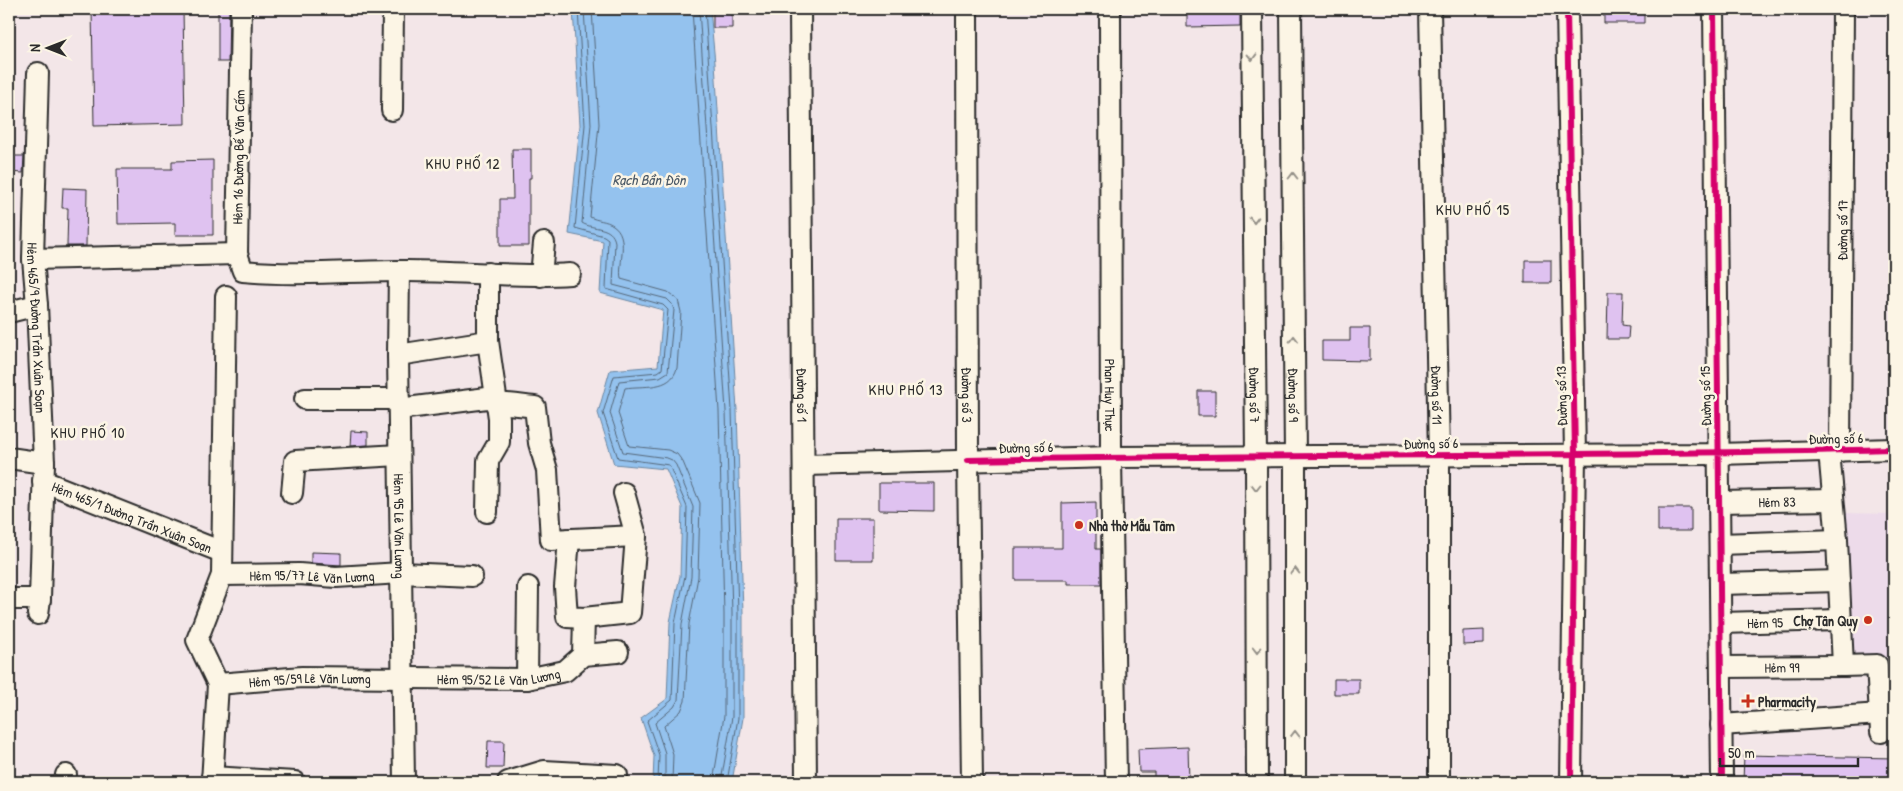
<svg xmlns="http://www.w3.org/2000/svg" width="1903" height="791" viewBox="0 0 1903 791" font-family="'Patrick Hand',sans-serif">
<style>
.built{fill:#eddbea}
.water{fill:#94c2ee;stroke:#6a86a0}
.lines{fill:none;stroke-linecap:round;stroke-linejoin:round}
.shore{stroke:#556779;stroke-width:1}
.building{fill:#dfc2f0;stroke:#2b2b2b}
.minor-casing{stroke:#2b2b2b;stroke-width:24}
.minor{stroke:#fcf5e5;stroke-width:20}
.cycleway-casing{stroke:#fcf5e5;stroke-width:9}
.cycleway{stroke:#d6006c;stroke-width:6}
.oneway{stroke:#949088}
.poi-dot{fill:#c8321e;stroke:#fcf5e5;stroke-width:2}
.labels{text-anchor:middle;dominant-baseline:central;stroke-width:5;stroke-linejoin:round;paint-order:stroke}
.street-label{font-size:14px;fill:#2b2b2b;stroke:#fcf5e5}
.poi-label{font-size:14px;font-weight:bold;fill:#2b2b2b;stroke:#fcf5e5;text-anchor:start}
.neighbourhood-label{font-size:15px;letter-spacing:1px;fill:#2b2b2b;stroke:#fcf5e5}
.water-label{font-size:15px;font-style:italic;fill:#4a5866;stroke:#fcf5e5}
</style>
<rect width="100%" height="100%" fill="#f3e6e8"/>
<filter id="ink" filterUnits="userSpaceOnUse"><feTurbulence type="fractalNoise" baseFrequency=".02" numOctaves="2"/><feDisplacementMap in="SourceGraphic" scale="10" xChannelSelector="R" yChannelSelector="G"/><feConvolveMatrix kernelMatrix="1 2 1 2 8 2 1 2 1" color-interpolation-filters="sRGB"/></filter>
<g filter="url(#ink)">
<path class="built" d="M 1838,513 L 1894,514 L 1894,658 L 1845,658 Z"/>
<path class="water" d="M 573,9 L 710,9 L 715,63 L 737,410 L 743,613 L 743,718 L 732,782 L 653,782 L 654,756 L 641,718 L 667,699 L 670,622 L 680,576 L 682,507 L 666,469 L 614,464 L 598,413 L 610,370 L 658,366 L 663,310 L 600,293 L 603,241 L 569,234 L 580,125 Z"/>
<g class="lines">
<path class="shore" d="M 578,9 L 585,125 L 575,228 L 604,236 L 608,239 L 606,289 L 663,305 L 668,310 L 662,369 L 658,372 L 614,376 L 603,413 L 618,458 L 669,465 L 687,507 L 685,576 L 675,623 L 672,700 L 647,721 L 659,755 L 658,782
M 584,9 L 591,124 L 582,223 C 593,230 612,225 615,242 L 613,285 L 667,299 L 672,304 L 674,310 L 668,372 L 660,377 L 619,381 L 610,413 L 623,452 L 667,458 L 672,460 L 676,465 L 693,507 L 691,577 L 682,624 L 678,700 L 674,707 L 655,723 L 665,753 L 665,782
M 592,9 L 599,124 L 590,217 C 597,221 606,220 613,225 C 630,236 618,263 621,279 L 668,292 L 678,300 L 681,312 L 677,368 C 671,391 643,385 625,388 L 618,413 L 629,446 L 668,450 L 677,454 L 683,462 L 700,503 L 698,577 L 689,624 L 685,701 L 681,711 L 664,726 L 673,754 L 672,782
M 692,9 L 719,411 L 724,614 L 724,716 L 713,782
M 699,9 L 726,411 L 732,613 L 732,717 L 721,782
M 705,9 L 732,410 L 738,613 L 738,718 L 727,782"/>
</g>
<path class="building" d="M 92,9 L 183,9 L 185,124 L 94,126 Z
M 218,9 L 229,9 L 228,62 L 218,62 Z
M 713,9 L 732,9 L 732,28 L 713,28 Z
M 1187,9 L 1240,9 L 1240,26 L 1187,27 Z
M 1604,9 L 1644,9 L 1644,23 L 1604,23 Z
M 512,149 L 531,149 L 531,178 L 529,178 L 529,246 L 500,246 L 500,199 L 513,199 Z
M 9,156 L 24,156 L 23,173 L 9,172 Z
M 213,160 L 213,235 L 175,235 L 175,223 L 118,224 L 117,169 L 172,169 L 172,161 Z
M 63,188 L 87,189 L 86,246 L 67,246 L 68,208 L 62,208 Z
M 1525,260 L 1551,260 L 1551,283 L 1525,283 Z
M 1608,292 L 1623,292 L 1622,325 L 1629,326 L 1628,339 L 1607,339 Z
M 1350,328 L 1370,328 L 1370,361 L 1322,360 L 1322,341 L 1350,341 Z
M 1198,391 L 1215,391 L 1215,416 L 1198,416 Z
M 351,431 L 368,432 L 368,445 L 350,446 Z
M 879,483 L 934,483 L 934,511 L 879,510 Z
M 1096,502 L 1096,549 L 1101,549 L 1101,584 L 1068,584 L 1068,580 L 1015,580 L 1015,548 L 1062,548 L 1062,503 Z
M 1658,508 L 1691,508 L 1691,531 L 1658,531 Z
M 836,518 L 873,518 L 873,560 L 836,560 Z
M 311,552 L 341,553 L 341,565 L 311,563 Z
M 1484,630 L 1484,644 L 1463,645 L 1463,631 Z
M 1334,679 L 1359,679 L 1359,694 L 1334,694 Z
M 488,741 L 504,741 L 503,768 L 487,768 Z
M 1188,747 L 1189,782 L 1154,782 L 1154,772 L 1139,772 L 1138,749 Z
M 1744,755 L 1894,758 L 1894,782 L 1743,782 Z"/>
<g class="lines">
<defs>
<g id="minor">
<path d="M 241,9 L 237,254 L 243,271 C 295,276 346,271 399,271 C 456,270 513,278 570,274"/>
<path id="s1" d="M 800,9 L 806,782"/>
<path id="s2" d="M 967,9 L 968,460 L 972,782"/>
<path id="s3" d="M 1110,9 L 1111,457 L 1116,782"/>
<path id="s4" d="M 1252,9 L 1256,456 L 1257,782"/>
<path id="s5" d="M 1291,9 L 1295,456 L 1295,782"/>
<path id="s6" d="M 1430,9 L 1439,455 L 1439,782"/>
<path d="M 1567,9 L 1575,454 L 1571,782"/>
<path d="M 1714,9 L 1722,782"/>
<path id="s7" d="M 38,73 L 33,259 L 37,305 L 44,463 L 40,599 L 38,614"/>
<path d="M 392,110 L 393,9"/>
<path d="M 33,259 L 237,254"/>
<path id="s8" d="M 399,271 L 398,355 L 404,782"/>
<path d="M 541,276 L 544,243"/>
<path d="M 9,312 L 37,305"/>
<path d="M 398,355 L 488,341"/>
<path d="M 305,399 L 399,399"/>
<path d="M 496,404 C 510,403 521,406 535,407 L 539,443 L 547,470 L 551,540 L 636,536"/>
<path d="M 399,409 L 495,397"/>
<path d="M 1829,451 L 1837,540 L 1843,666 L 1877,665 L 1881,732"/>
<path id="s9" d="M 1840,451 L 1843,9"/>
<path d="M 9,458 L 44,463"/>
<path d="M 805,465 L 1111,457 L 1719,454 L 1894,449"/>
<path id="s10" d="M 43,481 L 222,552"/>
<path d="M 292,493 L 295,461 L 399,455"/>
<path id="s11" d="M 1719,502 L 1833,500"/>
<path d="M 487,512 L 488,461 L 499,442 L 499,418 L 488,341 L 488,273"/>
<path d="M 569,539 L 565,587 L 567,617 L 584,618 L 630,613 L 636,536 L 624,493"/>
<path d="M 1720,544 L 1837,540"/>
<path id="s12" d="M 222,575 L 299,574 L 336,577 L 401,573 L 472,576"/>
<path d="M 1720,584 L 1839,581"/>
<path d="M 9,599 L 40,599"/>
<path id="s13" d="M 1721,623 L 1840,620"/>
<path d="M 583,655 L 584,618"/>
<path id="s14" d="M 1721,667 L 1843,666"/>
<path d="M 527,679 L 528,587"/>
<path id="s15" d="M 218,684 L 302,677 L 527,679 L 565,671 L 583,655 L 618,652"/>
<path d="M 1721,725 L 1880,714"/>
<path d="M 212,777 L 295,782"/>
<path d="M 65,782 L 66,775"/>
<path d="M 212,782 L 218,684 L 197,640 L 222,575 L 226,296"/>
<path d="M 508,782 L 544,771 L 617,775"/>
</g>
</defs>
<use href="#minor" class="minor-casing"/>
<use href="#minor" class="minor"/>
<defs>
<path id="cycleway" d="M 1567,9 L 1575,454 L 1571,782
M 1714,9 L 1722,782
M 968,460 C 1277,454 1586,457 1894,449"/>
</defs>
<use href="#cycleway" class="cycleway-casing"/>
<use href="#cycleway" class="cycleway"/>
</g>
<defs><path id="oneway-chevron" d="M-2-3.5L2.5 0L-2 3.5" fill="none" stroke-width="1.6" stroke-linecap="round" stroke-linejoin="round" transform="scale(1.25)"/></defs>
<g class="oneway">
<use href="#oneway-chevron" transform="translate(1252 57) rotate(89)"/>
<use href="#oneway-chevron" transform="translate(1293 176) rotate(-90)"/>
<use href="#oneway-chevron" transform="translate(1254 220) rotate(89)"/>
<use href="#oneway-chevron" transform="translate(1294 339) rotate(-90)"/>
<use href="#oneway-chevron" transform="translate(1256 487) rotate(90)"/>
<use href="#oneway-chevron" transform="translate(1295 571) rotate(-90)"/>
<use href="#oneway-chevron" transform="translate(1257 650) rotate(90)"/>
<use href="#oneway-chevron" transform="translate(1295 734) rotate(-90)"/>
</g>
</g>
<g class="poi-dot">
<circle cx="1079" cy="525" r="5"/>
<circle cx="1868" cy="620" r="5"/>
<path d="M1745.5 693.5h5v5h5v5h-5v5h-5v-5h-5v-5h5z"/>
</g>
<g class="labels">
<g class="street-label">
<text transform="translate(238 157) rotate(-89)">Hẻm 16 Đường Bế Văn Cấm</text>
<text stroke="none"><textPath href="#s9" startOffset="221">Đường số 17</textPath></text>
<text stroke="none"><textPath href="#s7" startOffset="255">Hẻm 465/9 Đường Trần Xuân Soạn</textPath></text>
<text stroke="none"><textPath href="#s1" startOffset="386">Đường số 1</textPath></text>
<text stroke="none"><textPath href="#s4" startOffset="386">Đường số 7</textPath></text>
<text stroke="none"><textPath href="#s5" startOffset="386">Đường số 9</textPath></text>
<text stroke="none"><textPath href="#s6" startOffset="386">Đường số 11</textPath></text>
<text stroke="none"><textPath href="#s2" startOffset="386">Đường số 3</textPath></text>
<text stroke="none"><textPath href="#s3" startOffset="386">Phan Huy Thực</textPath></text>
<text transform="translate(1561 396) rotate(-91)">Đường số 13</text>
<text transform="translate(1705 396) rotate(-91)">Đường số 15</text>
<text transform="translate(1836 438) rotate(-1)">Đường số 6</text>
<text transform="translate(1431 443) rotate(-1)">Đường số 6</text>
<text transform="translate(1026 447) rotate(-1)">Đường số 6</text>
<text stroke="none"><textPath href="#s11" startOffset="58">Hẻm 83</textPath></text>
<text stroke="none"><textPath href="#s10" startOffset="96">Hẻm 465/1 Đường Trần Xuân Soạn</textPath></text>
<text stroke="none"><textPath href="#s8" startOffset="255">Hẻm 95 Lê Văn Lương</textPath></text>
<text stroke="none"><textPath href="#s12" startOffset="90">Hẻm 95/77 Lê Văn Lương</textPath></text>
<text stroke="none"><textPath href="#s13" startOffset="44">Hẻm 95</textPath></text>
<text stroke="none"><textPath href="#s14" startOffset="61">Hẻm 99</textPath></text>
<text stroke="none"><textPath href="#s15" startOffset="281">Hẻm 95/52 Lê Văn Lương</textPath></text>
<text stroke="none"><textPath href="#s15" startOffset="92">Hẻm 95/59 Lê Văn Lương</textPath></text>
</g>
<g class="poi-label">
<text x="1089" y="525">Nhà thờ Mẫu Tâm</text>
<text x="1858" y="620" text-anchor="end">Chợ Tân Quy</text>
<text x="1758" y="701">Pharmacity</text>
</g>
<g class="neighbourhood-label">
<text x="463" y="163">KHU PHỐ 12</text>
<text x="1473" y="209">KHU PHỐ 15</text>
<text x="906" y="389">KHU PHỐ 13</text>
<text x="88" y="432">KHU PHỐ 10</text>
</g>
<g class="water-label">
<text x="649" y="179">Rạch Bần Đôn</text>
</g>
</g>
<rect width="1903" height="791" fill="none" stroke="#fcf5e5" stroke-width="30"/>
<rect x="15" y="15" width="1873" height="761" fill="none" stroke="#2b2b2b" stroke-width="2" filter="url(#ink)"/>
<g transform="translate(48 48) rotate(270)" stroke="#fcf5e5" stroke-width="4" paint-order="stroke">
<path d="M0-4L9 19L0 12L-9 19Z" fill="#2b2b2b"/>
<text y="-8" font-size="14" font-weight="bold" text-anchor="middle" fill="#2b2b2b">N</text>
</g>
<path d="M1720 758v8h138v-8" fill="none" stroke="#2b2b2b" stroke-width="2.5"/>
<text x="1728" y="758" font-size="15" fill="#2b2b2b" stroke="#fcf5e5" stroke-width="4" paint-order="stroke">50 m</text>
</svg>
